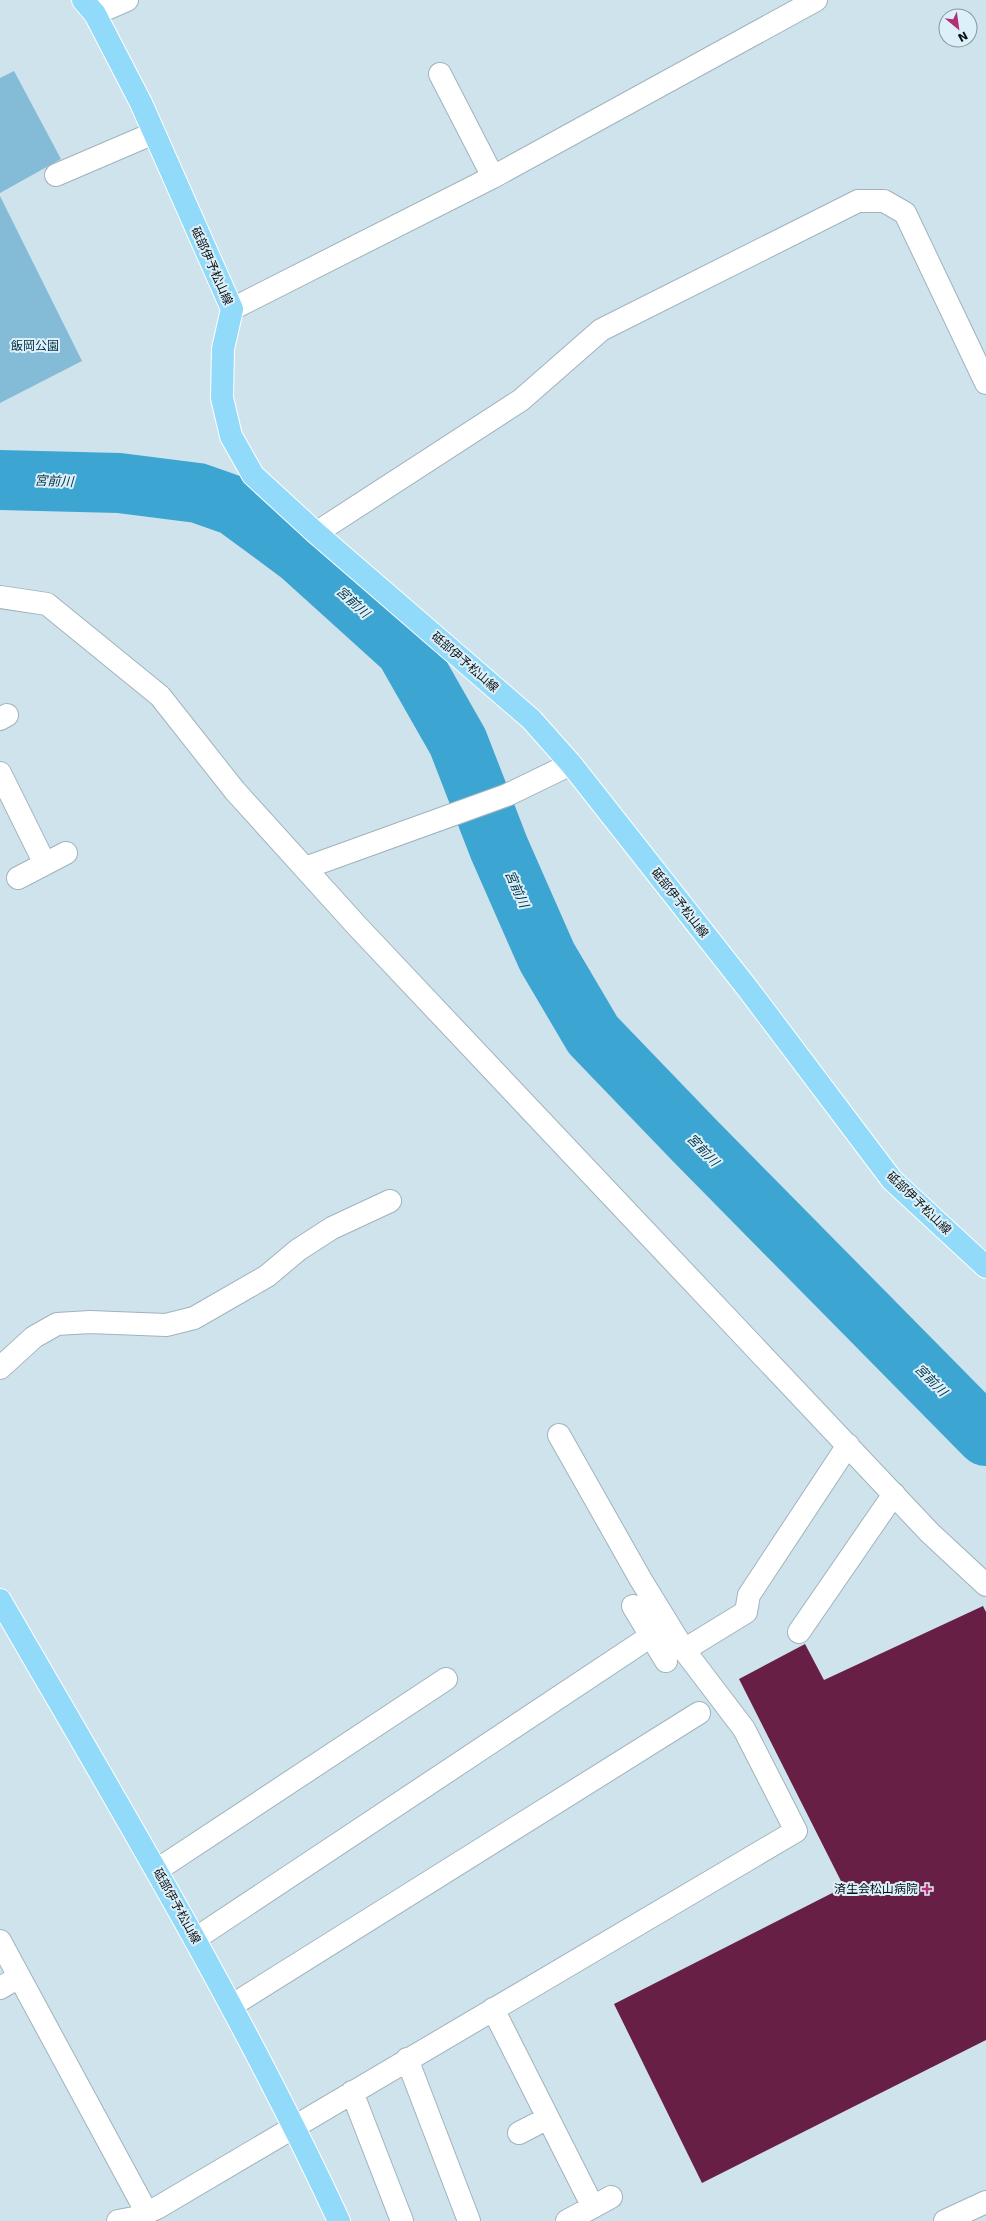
<svg xmlns="http://www.w3.org/2000/svg" width="986" height="2221" viewBox="0 0 986 2221" font-family="'DejaVu Sans','Noto Sans JP',sans-serif">
<style>
.green{fill:#84bcd8}
.lines{fill:none;stroke-linecap:round;stroke-linejoin:round}
.river{stroke:#3da5d1;stroke-width:60}
.building{fill:#681f46}
.minor-casing{stroke:#a0b3bd;stroke-width:24}
.major-casing{stroke:#fff;stroke-width:24}
.minor{stroke:#fff;stroke-width:22}
.major{stroke:#91daf9;stroke-width:22}
.poi-dot{fill:#b22f78;stroke:#dcf0fa;stroke-width:1.5}
.labels{text-anchor:middle;dominant-baseline:central;stroke-width:4;stroke-linejoin:round;paint-order:stroke}
.street-label{font-size:12px;fill:#091013;stroke:#dcf0fa}
.park-label{font-size:12px;fill:#002f41;stroke:#dcf0fa}
.poi-label{font-size:12px;fill:#091013;stroke:#dcf0fa;text-anchor:end}
.water-label{font-size:13px;font-style:italic;fill:#033345;stroke:#dcf0fa}
</style>
<rect width="100%" height="100%" fill="#cfe3ed"/>
<path class="green" d="M 14,71 L 61,159 L 0,193 L 0,78 Z
M 0,196 L 82,361 L 0,403 Z"/>
<g class="lines">
<path class="river" d="M 0,480 L 119,483 L 198,493 L 235,506 L 300,554 L 405,649 L 458,742 L 499,848 L 547,957 L 593,1035 L 696,1142 L 986,1436"/>
</g>
<path class="building" d="M 983,1606 L 986,1612 L 986,2040 L 702,2183 L 614,2004 L 844,1887 L 739,1679 L 805,1644 L 824,1680 Z"/>
<g class="lines">
<defs>
<path id="minor" d="M 95,14 L 127,0
M 440,74 L 493,177
M 56,175 L 154,133
M 232,309 L 493,177 L 816,0
M 316,533 L 521,400 L 601,330 L 858,201 L 884,201 L 905,213 L 986,383
M 0,597 L 47,604 L 160,696 L 235,791 L 358,927 L 930,1533 L 986,1585
M 0,719 L 7,715
M 0,773 L 45,864
M 305,868 L 507,795 L 571,764
M 18,878 L 66,853
M 0,1368 L 34,1337 L 57,1324 L 90,1322 L 166,1325 L 194,1318 L 267,1276 L 298,1250 L 332,1228 L 390,1201
M 633,1606 L 666,1661
M 799,1632 L 894,1494
M 684,1650 L 746,1612 L 749,1595 L 848,1445
M 157,1870 L 446,1679
M 195,1939 L 651,1636
M 0,1941 L 147,2213
M 0,1988 L 19,1977
M 231,2006 L 699,1713
M 493,2009 L 593,2207
M 407,2059 L 469,2221
M 352,2092 L 402,2221
M 519,2133 L 548,2118
M 118,2221 L 134,2218 L 157,2208 L 796,1831 L 744,1729 L 684,1650 L 641,1580 L 559,1435
M 567,2221 L 611,2197
M 945,2221 L 986,2202"/>
<path id="major" d="M 83,0 L 95,14 L 141,103 L 232,309 L 223,349 L 222,398 L 231,436 L 253,475 L 316,533 L 531,719 L 571,764 L 748,989 L 892,1180 L 986,1267
M 0,1600 C 118,1804 240,2007 339,2221"/>
</defs>
<use href="#minor" class="minor-casing"/>
<use href="#major" class="major-casing"/>
<use href="#minor" class="minor"/>
<use href="#major" class="major"/>
</g>
<path class="poi-dot" d="M925 1883h4v4h4v4h-4v4h-4v-4h-4v-4h4z"/>
<g class="labels">
<g class="street-label">
<text transform="translate(212 266) rotate(66)">砥部伊予松山線</text>
<text transform="translate(465 662) rotate(41)">砥部伊予松山線</text>
<text transform="translate(680 903) rotate(52)">砥部伊予松山線</text>
<text transform="translate(919 1203) rotate(44)">砥部伊予松山線</text>
<text transform="translate(177 1906) rotate(61)">砥部伊予松山線</text>
</g>
<g class="park-label">
<text x="35" y="346">飯岡公園</text>
</g>
<g class="poi-label">
<text x="918" y="1889">済生会松山病院</text>
</g>
<g class="water-label">
<text transform="translate(54 481) rotate(2)">宮前川</text>
<text transform="translate(353 602) rotate(42)">宮前川</text>
<text transform="translate(517 889) rotate(66)">宮前川</text>
<text transform="translate(703 1150) rotate(46)">宮前川</text>
<text transform="translate(931 1380) rotate(45)">宮前川</text>
</g>
</g>
<g transform="translate(958 28) rotate(151)"><circle r="19" fill="#dcf0fa" stroke="#88969e"/>
<path d="M0-3L7 15L0 10L-7 15Z" fill="#b22f78"/>
<text y="-6" font-size="11" font-weight="bold" text-anchor="middle" fill="#091013">N</text>
</g>
</svg>
